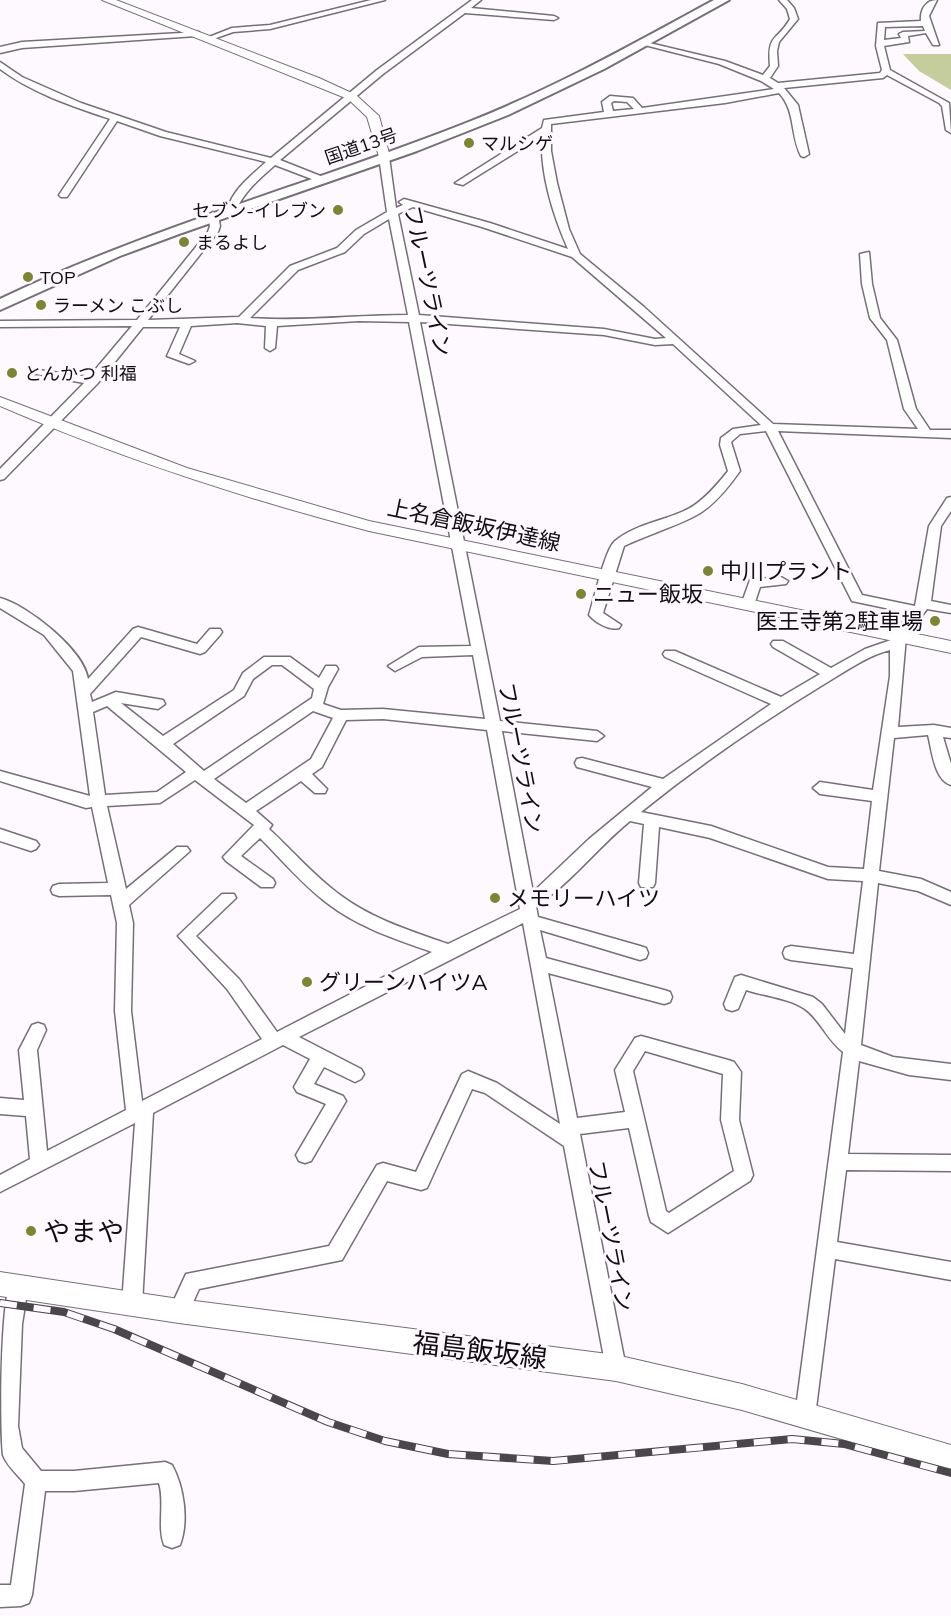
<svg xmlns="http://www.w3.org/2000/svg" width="951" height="1616" viewBox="0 0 951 1616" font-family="Mulish,'Noto Sans JP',sans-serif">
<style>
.forest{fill:#c5cd9c}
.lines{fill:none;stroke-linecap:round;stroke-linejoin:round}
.minor-casing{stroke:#766f78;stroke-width:3}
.major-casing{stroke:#766f78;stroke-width:2}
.highway-casing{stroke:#766f78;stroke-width:4}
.minor{fill:#fff;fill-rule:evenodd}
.major{fill:#fff;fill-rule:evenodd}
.highway{fill:#fff;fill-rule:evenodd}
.rail-casing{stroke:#4a474a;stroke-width:8}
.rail{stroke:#fef9ff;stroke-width:6;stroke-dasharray:17;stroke-linecap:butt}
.poi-dot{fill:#7b8532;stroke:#fef9ff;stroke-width:2}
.labels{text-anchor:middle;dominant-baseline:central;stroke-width:6;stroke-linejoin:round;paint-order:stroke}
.far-poi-label{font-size:18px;fill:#110e11;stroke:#fef9ff;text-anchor:start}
.far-street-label{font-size:18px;fill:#110e11;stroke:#fef9ff}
.street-label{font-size:22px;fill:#110e11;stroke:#fef9ff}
.poi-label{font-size:22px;fill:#110e11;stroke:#fef9ff;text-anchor:start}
.near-poi-label{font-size:27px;fill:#110e11;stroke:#fef9ff;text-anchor:start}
.near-street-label{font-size:27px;fill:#110e11;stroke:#fef9ff}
</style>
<rect width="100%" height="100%" fill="#fef9ff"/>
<path class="forest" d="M 903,54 L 951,54 L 951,90 L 919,71 Z"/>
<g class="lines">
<defs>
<path id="minor" d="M 371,0 L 385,0 L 270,29 L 233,32 L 208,41 L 204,39 L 232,28 L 270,25 Z
M 472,0 L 481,0 L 471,8 L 554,16 L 558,18 L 554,20 L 465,13 L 383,74 L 280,160 L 323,177 L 323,181 L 317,181 L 275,165 C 259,179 245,191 236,210 L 233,211 L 228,208 C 233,189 252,175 266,162 L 160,136 L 117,121 L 67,197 L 61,197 L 59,195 L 110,119 C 72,106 32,93 0,69 L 0,62 L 22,77 L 81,103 L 166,132 L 271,158 L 377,70 Z
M 779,0 L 787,0 L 794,8 L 798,19 L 779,42 L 777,51 L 778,66 L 770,78 L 778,83 L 880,73 L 882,70 L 876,46 L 878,23 L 921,21 C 920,11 925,0 937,0 L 929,16 L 939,45 L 933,45 L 926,33 L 908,36 L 909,42 L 884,46 L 890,70 L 949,103 L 951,133 L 946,130 L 942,106 L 939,103 L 887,75 L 883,78 L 784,88 L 798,105 L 809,154 L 804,157 L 801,156 C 790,135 796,111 779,93 L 725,103 L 551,124 L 551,151 L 557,183 L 569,229 L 580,254 L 644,307 L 773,424 L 918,429 L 904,409 L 887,340 L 870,318 L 862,284 L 860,254 L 869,252 L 872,284 L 880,318 L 897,340 L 916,409 L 930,430 L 951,430 L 951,438 L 778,431 L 862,595 L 915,606 L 929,526 L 947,498 L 951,497 L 951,511 L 941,526 L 931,601 L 951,605 L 951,613 L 927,609 L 906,637 L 898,727 L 934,725 L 951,728 L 951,738 L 943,737 L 951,764 L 951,785 C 934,780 932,750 928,735 L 894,738 L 879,871 L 921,879 L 951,892 L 951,905 L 918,891 L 878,883 L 861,1045 L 893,1057 L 951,1064 L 951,1080 L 909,1075 L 859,1061 L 848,1154 L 951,1155 L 951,1171 L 846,1170 L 837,1242 L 951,1262 L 951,1280 L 835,1259 L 815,1416 L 812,1423 L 805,1426 L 798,1423 L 795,1416 L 843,1052 C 827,1040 821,1021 805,1009 C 789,998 764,996 746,990 L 738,1009 L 732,1011 L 726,1009 L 724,1004 L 735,977 L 741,975 L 813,997 L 822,1004 L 845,1034 L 853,968 L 791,960 L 785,958 L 783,953 L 785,948 L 791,946 L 854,954 L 863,881 L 828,879 L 710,838 L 659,827 L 655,883 L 653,887 L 641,887 L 639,883 L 644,824 L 630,821 C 598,847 570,884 536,906 L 538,917 L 640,946 L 646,948 L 648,953 L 646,958 L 640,960 L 540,930 L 546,958 L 664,990 L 670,992 L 672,997 L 670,1002 L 664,1004 L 548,973 L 577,1118 L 625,1112 L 615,1070 L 635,1038 L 641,1036 L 728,1060 L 734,1062 L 741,1072 L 739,1120 L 753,1175 L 750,1181 L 668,1233 L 651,1222 L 649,1216 L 629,1128 L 580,1134 L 626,1368 L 623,1375 L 616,1378 L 609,1375 L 606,1368 L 564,1146 L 485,1093 L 472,1089 L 427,1188 L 421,1190 L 387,1181 L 342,1260 L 199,1289 L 186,1318 L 179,1320 L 172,1318 L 169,1311 L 186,1274 L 329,1246 L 377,1165 L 383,1163 L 416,1172 L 462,1074 L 468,1071 L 497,1083 L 560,1124 L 523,923 L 299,1037 L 361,1069 L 364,1074 L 361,1079 L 355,1082 L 324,1067 L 314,1084 L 343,1096 L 346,1101 L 311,1161 L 305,1163 L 299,1161 L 296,1155 L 326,1104 L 297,1092 L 294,1087 L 310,1059 L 283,1045 L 153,1113 L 142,1304 L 139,1311 L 132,1313 L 125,1311 L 122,1304 L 135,1123 L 0,1192 L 0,1175 L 30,1159 L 26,1116 L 0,1114 L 0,1098 L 24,1100 L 19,1050 L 32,1025 L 38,1023 L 44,1025 L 46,1030 L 37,1050 L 47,1151 L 126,1110 L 115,1011 L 117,923 L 111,895 L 59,896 L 53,894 L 51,890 L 53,886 L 59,884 L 108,883 L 92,807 L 86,808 L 0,781 L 0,771 L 90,796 L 73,671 L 44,635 L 0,608 L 0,598 C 27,605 84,650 88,679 L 133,629 L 138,627 L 197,644 L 210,629 L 220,629 L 222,632 L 220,635 L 205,652 L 200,654 L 141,637 L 90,694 L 92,702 L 116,692 L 163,700 L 165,704 L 158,709 L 121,703 L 163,736 L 234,690 L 243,673 L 264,657 L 290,657 L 319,678 L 326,666 L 336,666 L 338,669 L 328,687 L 323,704 L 341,710 L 383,709 L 485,719 L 473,655 L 422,657 L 395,671 L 388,666 L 419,647 L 471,646 L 409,322 L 359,321 L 277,326 L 275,348 L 270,351 L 265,348 L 266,326 L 237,323 L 191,326 L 179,354 L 195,361 L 189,364 L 167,356 L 180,327 L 143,327 L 98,383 L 4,479 L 0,480 L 0,469 L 84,383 L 31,373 L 31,369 L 89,377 L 132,326 L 0,327 L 0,321 L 137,320 L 208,232 L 210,226 L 208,215 L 213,212 L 218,215 L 220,226 L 218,232 L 148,320 L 239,317 L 290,266 L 337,248 L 356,230 L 387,212 L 379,157 L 384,154 L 389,157 L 396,208 L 403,205 L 399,202 L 404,199 L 490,223 L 568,249 C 553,215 540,174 542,136 L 463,185 L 455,183 L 542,128 L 544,120 L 604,112 L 602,102 L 610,96 L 633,98 L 642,108 L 774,89 L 761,81 L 719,64 L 637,43 L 641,41 L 725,61 L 763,75 L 770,66 C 767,33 777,42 790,19 L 787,9 ZM 923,26 L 925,31 L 903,32 L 899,34 L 901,38 L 884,40 L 885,27 ZM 614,101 L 627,102 L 634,109 L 613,111 L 611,103 ZM 413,207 L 482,227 L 572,257 L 666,338 L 655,339 L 604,329 L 419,315 L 398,214 ZM 389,219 L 408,315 C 355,315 303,322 250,318 L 298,270 L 345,252 L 364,234 ZM 420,322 L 604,335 L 655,345 L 673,344 L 761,425 L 733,429 L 721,438 L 720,445 L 728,471 C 717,485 701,504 684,511 C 662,521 634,525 615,541 C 605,549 594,600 589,615 C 595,622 609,631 619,628 L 621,625 L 603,613 L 624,546 C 647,535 671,528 693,517 C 712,508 728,488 740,471 L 731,442 L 740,434 L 766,431 L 852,601 L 909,613 L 891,640 L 865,649 L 831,668 L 783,641 L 773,641 L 771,644 L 773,647 L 820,674 L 781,697 L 675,651 L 665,651 L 663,654 L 665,657 L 771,704 L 663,779 L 582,758 L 577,759 L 575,763 L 577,767 L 652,787 L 589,839 L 533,892 L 502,731 L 597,741 L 604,736 L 597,731 L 500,721 ZM 890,650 L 890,676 L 873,790 L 820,782 L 813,788 L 820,794 L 872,801 L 864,869 L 828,867 L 711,826 L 641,812 C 698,766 759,724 821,686 C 843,673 866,656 890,650 ZM 272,665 L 282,665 L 314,689 L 312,698 L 204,771 L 173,744 L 244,696 L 253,679 ZM 107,706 L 186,772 L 157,792 L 105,795 L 93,712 ZM 313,711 L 333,718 L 311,759 L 246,803 L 214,779 ZM 383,719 L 487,730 L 520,909 L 448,944 C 411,931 372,919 340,895 C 314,876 293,851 269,829 L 272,825 L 256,811 L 301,781 L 315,793 L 325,793 L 327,789 L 312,774 L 322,767 L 346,720 ZM 195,780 L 254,825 L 223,857 L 226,861 L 261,887 L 273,887 L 275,883 L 273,879 L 241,856 L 260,838 C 282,860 302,884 327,903 C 358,927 395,939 432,952 L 277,1032 L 239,979 L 196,936 L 236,898 L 234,894 L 222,894 L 178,936 L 227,989 L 262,1039 L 142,1101 L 131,1011 L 133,923 L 129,905 L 190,851 L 187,847 L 177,847 L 126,889 L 107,806 L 160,803 ZM 645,1051 L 723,1074 L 721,1120 L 734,1171 L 669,1213 L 666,1211 L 633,1071 Z
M 199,32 L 200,34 L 196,36 L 22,48 L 0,53 L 0,47 L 22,42 Z
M 781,577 L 788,581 L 786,584 L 760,587 L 753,608 L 743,608 L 741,605 L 750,580 Z
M 0,829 L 36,841 L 39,845 L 36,849 L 31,851 L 0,841 Z
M 18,1278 L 25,1280 L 28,1287 L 22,1324 L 18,1426 L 22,1448 L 41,1471 L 74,1471 L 165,1462 L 172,1465 C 184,1487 189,1521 180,1545 L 172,1548 L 164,1545 C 157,1526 165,1503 159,1483 L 74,1491 L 45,1491 L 32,1595 L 29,1603 L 21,1606 L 0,1607 L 0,1585 L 11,1585 L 25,1484 C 18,1475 7,1466 3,1455 C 0,1427 0,1307 11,1280 Z"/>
<path id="major" d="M 102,0 L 116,0 L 319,78 L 356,95 L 379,116 L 390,157 L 380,160 L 367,117 L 348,99 Z
M 0,397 L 187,468 L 369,521 L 951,641 L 951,653 L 369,531 C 243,498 120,458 0,406 Z
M 0,1272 L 179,1299 L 616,1355 L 742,1384 L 951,1445 L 951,1471 L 742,1410 L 616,1381 L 179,1323 L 0,1296 Z"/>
<path id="highway" d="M 714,0 L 729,0 L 604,69 L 508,115 L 417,151 L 179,234 L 120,256 L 0,310 L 0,299 C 151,227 311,184 466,123 C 553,89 633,44 714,0 Z"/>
</defs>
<use href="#minor" class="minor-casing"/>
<use href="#major" class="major-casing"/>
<use href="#highway" class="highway-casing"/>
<use href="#minor" class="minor"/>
<use href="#major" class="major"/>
<use href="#highway" class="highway"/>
<defs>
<path id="rail" d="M 0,1303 L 64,1312 L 114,1329 L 328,1422 L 385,1441 L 448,1454 L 553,1461 L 792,1439 L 844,1444 L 951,1473"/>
</defs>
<use href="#rail" class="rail-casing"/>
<use href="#rail" class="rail"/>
</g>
<g class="poi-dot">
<circle cx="469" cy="143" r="6"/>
<circle cx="338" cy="210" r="6"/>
<circle cx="184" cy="242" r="6"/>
<circle cx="28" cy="277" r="6"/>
<circle cx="41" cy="305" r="6"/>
<circle cx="12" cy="373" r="6"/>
<circle cx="708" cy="571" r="6"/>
<circle cx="581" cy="594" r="6"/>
<circle cx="935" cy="621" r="6"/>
<circle cx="495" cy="898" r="6"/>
<circle cx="307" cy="982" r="6"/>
<circle cx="31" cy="1231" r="6"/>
</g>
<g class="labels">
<g class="far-poi-label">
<text x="481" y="143">マルシゲ</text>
<text x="326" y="210" text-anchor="end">セブン-イレブン</text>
<text x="196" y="242">まるよし</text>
<text x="40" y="277">TOP</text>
<text x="53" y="305">ラーメン こぶし</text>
<text x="24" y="373">とんかつ 利福</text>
</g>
<g class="far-street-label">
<text transform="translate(361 146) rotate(-19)">国道13号</text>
</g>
<g class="street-label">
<text transform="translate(428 281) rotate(78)">フルーツライン</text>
<text transform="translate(474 525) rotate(12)">上名倉飯坂伊達線</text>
<text transform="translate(521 758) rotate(79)">フルーツライン</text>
<text transform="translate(611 1236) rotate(79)">フルーツライン</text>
</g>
<g class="poi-label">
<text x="720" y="571">中川プラント</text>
<text x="593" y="594">ニュー飯坂</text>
<text x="923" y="621" text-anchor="end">医王寺第2駐車場</text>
<text x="507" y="898">メモリーハイツ</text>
<text x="319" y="982">グリーンハイツA</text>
</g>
<g class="near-poi-label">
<text x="43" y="1231">やまや</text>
</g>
<g class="near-street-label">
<text transform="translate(480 1350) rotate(7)">福島飯坂線</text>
</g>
</g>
</svg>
